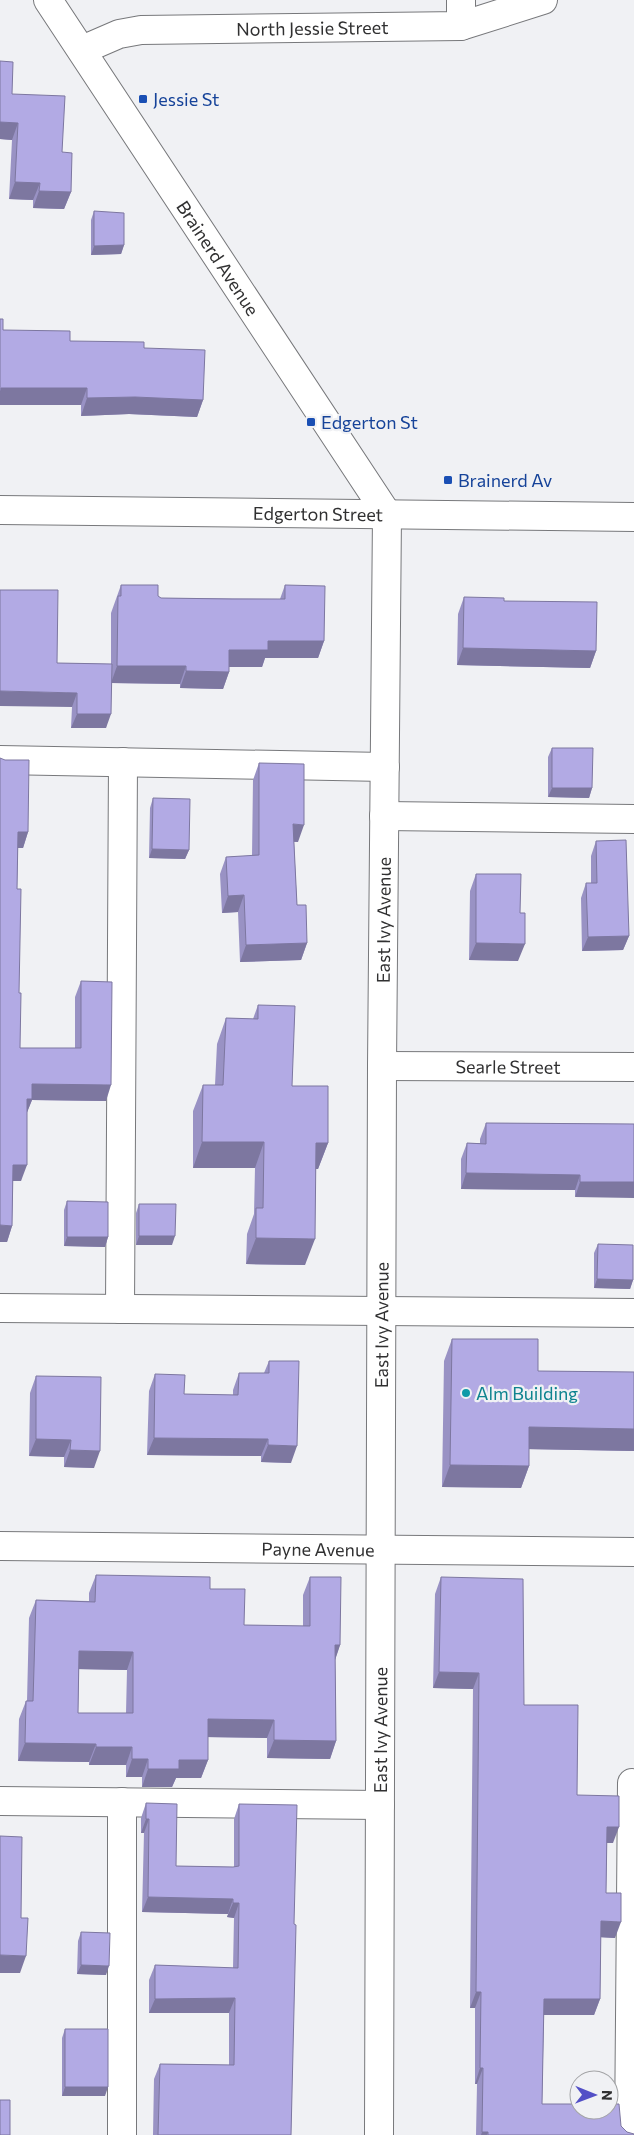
<svg xmlns="http://www.w3.org/2000/svg" width="634" height="2135" viewBox="0 0 634 2135" font-family="Commissioner,sans-serif">
<style>
.lines{fill:none;stroke-linecap:round;stroke-linejoin:round}
.minor-casing{stroke:#77787b;stroke-width:30}
.minor{stroke:#fff;stroke-width:28}
.wall{fill:#9992c4;fill-rule:evenodd}
.shaded-wall{fill:#7d77a0}
.building{fill:#b2aae4;stroke:#7d77a0;fill-rule:evenodd}
.transit-dot{fill:#1a4fb4;stroke:#f0f1f4;stroke-width:2}
.culture-dot{fill:#0f9aa8;stroke:#f0f1f4;stroke-width:2}
.labels{text-anchor:middle;dominant-baseline:central;stroke-width:4.5;stroke-linejoin:round;paint-order:stroke}
.street-label{font-size:18px;fill:#303031;stroke:#f0f1f4}
.transit-label{font-size:18px;fill:#164399;stroke:#f0f1f4;text-anchor:start}
.culture-label{font-size:18px;fill:#0d838f;stroke:#f0f1f4;text-anchor:start}
</style>
<rect width="100%" height="100%" fill="#f0f1f4"/>
<g class="lines">
<defs>
<g id="minor">
<path id="s1" d="M 48,0 L 387,514"/>
<path d="M 461,26 L 461,0"/>
<path id="s2" d="M 82,50 L 119,34 L 141,30 L 461,26 L 543,0"/>
<path id="s3" d="M 0,510 L 634,517"/>
<path d="M 0,760 L 385,767"/>
<path d="M 384,816 L 634,819"/>
<path id="s4" d="M 382,1066 L 634,1067"/>
<path d="M 0,1308 L 634,1313"/>
<path d="M 120,1309 L 123,762"/>
<path id="s5" d="M 0,1546 L 634,1552"/>
<path d="M 0,1801 L 380,1805"/>
<path d="M 122,2135 L 122,1802"/>
<path id="s6" d="M 379,2135 L 382,1066 L 387,514"/>
<path d="M 629,2135 L 632,1783 L 634,1784"/>
</g>
</defs>
<use href="#minor" class="minor-casing"/>
<use href="#minor" class="minor"/>
</g>
<path class="wall" d="M 0,61 L 12,94 L 62,152 L 71,192 L 64,209 L 33,208 L 33,200 L 9,199 L 12,140 L 0,139 Z
M 94,211 L 124,245 L 121,254 L 91,255 L 91,220 Z
M 0,319 L 3,330 L 70,341 L 144,348 L 203,400 L 197,417 L 129,414 L 81,416 L 81,405 L 0,405 Z
M 121,585 L 161,598 L 280,599 L 285,585 L 324,641 L 318,658 L 265,658 L 262,667 L 229,667 L 229,672 L 223,689 L 180,688 L 180,684 L 112,683 L 106,728 L 71,728 L 72,707 L 57,663 L 111,664 L 111,613 Z
M 464,597 L 504,601 L 596,651 L 590,668 L 457,665 L 458,614 Z
M 552,748 L 592,788 L 589,798 L 548,797 L 548,757 Z
M 0,758 L 28,832 L 23,848 L 18,848 L 17,889 L 20,1048 L 75,1048 L 75,997 L 81,981 L 106,1101 L 32,1100 L 27,1112 L 21,1181 L 13,1181 L 12,1226 L 7,1242 Z
M 259,763 L 298,842 L 294,842 L 297,905 L 307,943 L 301,960 L 240,962 L 238,912 L 222,913 L 220,874 L 226,857 L 252,856 L 253,780 Z
M 153,798 L 189,850 L 185,859 L 149,858 L 150,808 Z
M 596,841 L 629,936 L 623,950 L 582,951 L 581,898 L 586,883 L 591,883 L 591,856 Z
M 476,874 L 518,961 L 469,960 L 470,891 Z
M 258,1005 L 292,1086 L 328,1143 L 318,1169 L 316,1169 L 305,1265 L 246,1264 L 247,1234 L 254,1214 L 255,1168 L 193,1168 L 193,1111 L 203,1085 L 215,1085 L 217,1044 L 226,1018 L 253,1019 Z
M 486,1123 L 634,1124 L 575,1197 L 575,1190 L 461,1189 L 461,1159 L 467,1143 L 480,1143 L 480,1139 Z
M 67,1201 L 108,1237 L 105,1247 L 64,1246 L 64,1210 Z
M 139,1204 L 172,1245 L 136,1245 L 136,1213 Z
M 598,1244 L 633,1280 L 630,1289 L 594,1288 L 594,1253 Z
M 452,1339 L 538,1371 L 634,1372 L 634,1452 L 634,1451 L 529,1449 L 529,1466 L 521,1488 L 442,1487 L 444,1361 Z
M 269,1361 L 291,1463 L 261,1462 L 261,1456 L 147,1455 L 149,1391 L 155,1374 L 184,1394 L 233,1395 L 233,1390 L 239,1373 L 264,1373 Z
M 36,1376 L 94,1468 L 64,1467 L 64,1457 L 29,1456 L 30,1393 Z
M 96,1575 L 210,1589 L 244,1625 L 303,1626 L 303,1595 L 310,1577 L 340,1645 L 335,1660 L 336,1741 L 330,1759 L 267,1758 L 267,1738 L 208,1737 L 208,1760 L 201,1778 L 176,1778 L 172,1787 L 142,1787 L 142,1777 L 126,1777 L 126,1765 L 89,1765 L 89,1762 L 18,1761 L 19,1719 L 26,1701 L 27,1701 L 29,1618 L 36,1600 L 89,1601 L 89,1593 ZM 79,1669 L 127,1670 L 126,1713 L 78,1713 Z
M 441,1577 L 524,1705 L 577,1795 L 613,1843 L 607,1843 L 606,1893 L 615,1938 L 601,1937 L 600,1999 L 594,2015 L 544,2015 L 542,2104 L 621,2126 L 627,2132 L 634,2135 L 476,2135 L 477,2084 L 475,2084 L 475,2008 L 470,2008 L 473,1689 L 433,1688 L 435,1594 Z
M 146,1803 L 176,1866 L 234,1867 L 234,1819 L 239,1804 L 294,1924 L 291,2135 L 153,2135 L 154,2079 L 160,2064 L 229,2065 L 229,2013 L 149,2013 L 149,1980 L 155,1965 L 233,1968 L 234,1918 L 227,1917 L 228,1914 L 142,1912 L 144,1833 L 141,1833 L 141,1818 Z
M 81,1932 L 106,1975 L 77,1974 L 78,1941 Z
M 65,2029 L 105,2096 L 62,2096 L 62,2038 Z"/>
<path class="shaded-wall" d="M 0,122 L 18,123 L 12,140 L 0,139 Z
M 15,182 L 40,183 L 33,200 L 9,199 Z
M 39,191 L 71,192 L 64,209 L 33,208 Z
M 124,245 L 121,254 L 91,255 L 94,246 Z
M 1,388 L 87,388 L 81,405 L 0,405 L 0,391 Z
M 135,397 L 203,400 L 197,417 L 129,414 L 81,416 L 87,398 Z
M 268,641 L 324,641 L 318,658 L 265,658 L 262,667 L 223,667 L 229,650 Z
M 463,648 L 596,651 L 590,668 L 457,665 Z
M 117,666 L 186,666 L 180,684 L 111,683 Z
M 186,671 L 229,672 L 223,689 L 180,688 Z
M 0,691 L 77,693 L 72,707 L 0,706 Z
M 77,714 L 111,714 L 106,728 L 71,728 Z
M 552,788 L 592,788 L 589,798 L 548,797 Z
M 293,824 L 304,825 L 298,842 L 287,841 Z
M 18,832 L 28,832 L 23,848 L 12,848 Z
M 152,849 L 189,850 L 185,859 L 149,858 Z
M 244,895 L 238,912 L 222,913 L 228,896 Z
M 629,936 L 623,950 L 582,951 L 588,937 Z
M 307,943 L 301,960 L 240,962 L 246,945 Z
M 476,943 L 525,944 L 518,961 L 469,960 Z
M 32,1084 L 111,1085 L 106,1101 L 32,1100 L 26,1115 L 21,1115 Z
M 202,1142 L 264,1142 L 255,1168 L 193,1168 Z
M 316,1143 L 328,1143 L 318,1169 L 307,1169 Z
M 13,1165 L 27,1165 L 21,1181 L 8,1181 Z
M 466,1173 L 580,1175 L 575,1190 L 461,1189 Z
M 580,1182 L 634,1182 L 634,1198 L 575,1197 Z
M 0,1225 L 12,1226 L 7,1242 L 0,1242 Z
M 139,1236 L 175,1236 L 172,1245 L 136,1245 Z
M 67,1237 L 108,1237 L 105,1247 L 64,1246 Z
M 256,1238 L 315,1239 L 305,1265 L 246,1264 Z
M 597,1279 L 633,1280 L 630,1289 L 594,1288 Z
M 529,1427 L 634,1429 L 634,1451 L 521,1449 Z
M 154,1438 L 268,1439 L 261,1456 L 147,1455 Z
M 36,1439 L 71,1440 L 64,1457 L 29,1456 Z
M 268,1445 L 297,1446 L 291,1463 L 261,1462 Z
M 70,1450 L 100,1451 L 94,1468 L 64,1467 Z
M 450,1465 L 529,1466 L 521,1488 L 442,1487 Z
M 335,1645 L 340,1645 L 334,1663 Z
M 79,1651 L 133,1652 L 127,1670 L 73,1669 Z
M 439,1672 L 479,1673 L 473,1689 L 433,1688 Z
M 208,1719 L 274,1720 L 267,1738 L 202,1737 Z
M 274,1740 L 336,1741 L 330,1759 L 267,1758 Z
M 25,1743 L 96,1744 L 89,1762 L 18,1761 Z
M 96,1747 L 132,1747 L 126,1765 L 89,1765 Z
M 132,1759 L 148,1759 L 142,1777 L 126,1777 Z
M 179,1760 L 208,1760 L 201,1778 L 176,1778 L 172,1787 L 142,1787 L 148,1769 Z
M 146,1819 L 149,1819 L 144,1833 L 141,1833 Z
M 607,1827 L 619,1827 L 613,1843 L 601,1843 Z
M 148,1897 L 233,1899 L 228,1914 L 142,1912 Z
M 233,1903 L 239,1903 L 234,1918 L 227,1917 Z
M 601,1921 L 621,1922 L 615,1938 L 595,1937 Z
M 0,1955 L 26,1956 L 20,1973 L 0,1973 Z
M 81,1965 L 109,1966 L 106,1975 L 77,1974 Z
M 476,1992 L 481,1992 L 475,2008 L 470,2008 Z
M 235,1998 L 229,2013 L 149,2013 L 155,1999 Z
M 544,1999 L 600,1999 L 594,2015 L 538,2015 Z
M 480,2068 L 483,2068 L 477,2084 L 475,2084 Z
M 65,2087 L 108,2087 L 105,2096 L 62,2096 Z
M 482,2132 L 488,2132 L 487,2135 L 481,2135 Z"/>
<path class="building" d="M 0,61 L 13,62 L 12,94 L 65,96 L 62,152 L 72,153 L 71,192 L 39,191 L 40,183 L 15,182 L 18,123 L 0,122 Z
M 94,211 L 124,213 L 124,245 L 94,246 Z
M 0,319 L 3,319 L 3,330 L 70,331 L 70,341 L 144,342 L 144,348 L 205,350 L 203,400 L 135,397 L 87,398 L 87,388 L 1,388 L 1,391 L 0,391 Z
M 121,585 L 158,585 L 158,596 L 161,598 L 232,599 L 285,599 L 285,585 L 325,586 L 324,641 L 268,641 L 268,650 L 229,650 L 229,672 L 186,671 L 186,666 L 117,666 L 118,596 L 121,596 Z
M 0,590 L 58,590 L 57,663 L 112,664 L 111,714 L 77,714 L 77,693 L 0,691 Z
M 464,597 L 504,598 L 504,601 L 597,602 L 596,651 L 463,648 Z
M 552,748 L 593,748 L 592,788 L 552,788 Z
M 0,758 L 5,760 L 29,760 L 28,832 L 18,832 L 17,889 L 21,889 L 19,993 L 21,993 L 20,1048 L 81,1048 L 81,981 L 112,982 L 111,1085 L 32,1084 L 32,1099 L 27,1099 L 27,1165 L 13,1165 L 12,1226 L 0,1225 Z
M 259,763 L 304,764 L 304,825 L 293,824 L 297,905 L 306,905 L 307,943 L 246,945 L 244,895 L 228,896 L 226,857 L 259,855 Z
M 153,798 L 190,799 L 189,850 L 152,849 Z
M 626,840 L 629,936 L 588,937 L 586,883 L 597,883 L 596,841 Z
M 476,874 L 521,874 L 520,913 L 525,913 L 525,944 L 476,943 Z
M 258,1005 L 295,1006 L 292,1086 L 328,1086 L 328,1143 L 316,1143 L 315,1239 L 256,1238 L 256,1208 L 263,1208 L 264,1142 L 202,1142 L 203,1085 L 223,1085 L 226,1018 L 258,1019 Z
M 486,1123 L 634,1124 L 634,1182 L 580,1182 L 580,1175 L 466,1173 L 467,1143 L 486,1144 Z
M 67,1201 L 108,1202 L 108,1237 L 67,1237 Z
M 139,1204 L 176,1204 L 175,1236 L 139,1236 Z
M 598,1244 L 633,1245 L 633,1280 L 597,1279 Z
M 452,1339 L 538,1339 L 538,1371 L 634,1372 L 634,1429 L 529,1427 L 529,1466 L 450,1465 Z
M 269,1361 L 299,1361 L 297,1446 L 268,1445 L 268,1439 L 154,1438 L 155,1374 L 185,1375 L 184,1394 L 238,1395 L 239,1373 L 269,1373 Z
M 36,1376 L 101,1377 L 100,1451 L 70,1450 L 71,1440 L 36,1439 Z
M 96,1575 L 210,1577 L 210,1589 L 245,1589 L 244,1625 L 310,1626 L 310,1577 L 341,1577 L 340,1645 L 335,1645 L 336,1741 L 274,1740 L 274,1720 L 208,1719 L 208,1760 L 179,1760 L 179,1769 L 148,1769 L 148,1759 L 132,1759 L 132,1747 L 96,1747 L 96,1744 L 25,1743 L 26,1701 L 33,1701 L 36,1600 L 95,1602 ZM 79,1651 L 133,1652 L 133,1713 L 78,1713 Z
M 441,1577 L 523,1579 L 524,1705 L 578,1705 L 577,1795 L 619,1796 L 619,1827 L 607,1827 L 606,1893 L 621,1893 L 621,1922 L 601,1921 L 600,1999 L 544,1999 L 542,2104 L 579,2104 L 579,2110 L 609,2110 L 609,2104 L 619,2104 L 621,2126 L 627,2132 L 634,2134 L 634,2135 L 488,2135 L 488,2132 L 482,2132 L 483,2068 L 480,2068 L 481,1992 L 476,1992 L 479,1673 L 439,1672 Z
M 146,1803 L 177,1804 L 176,1866 L 233,1867 L 239,1866 L 239,1804 L 297,1805 L 294,1924 L 296,1925 L 291,2135 L 158,2135 L 160,2064 L 234,2065 L 235,1998 L 155,1999 L 155,1965 L 238,1968 L 239,1903 L 233,1903 L 233,1899 L 148,1897 L 149,1819 L 146,1819 Z
M 0,1836 L 22,1837 L 21,1918 L 28,1918 L 26,1956 L 0,1955 Z
M 81,1932 L 110,1933 L 109,1966 L 81,1965 Z
M 65,2029 L 108,2029 L 108,2087 L 65,2087 Z
M 0,2100 L 10,2100 L 10,2135 L 0,2135 Z"/>
<g class="transit-dot">
<rect x="138" y="94" width="10" height="10" rx="2.5"/>
<rect x="306" y="417" width="10" height="10" rx="2.5"/>
<rect x="443" y="475" width="10" height="10" rx="2.5"/>
</g>
<circle class="culture-dot" cx="466" cy="1393" r="5"/>
<g class="labels">
<g class="street-label">
<text stroke="none"><textPath href="#s2" startOffset="234">North Jessie Street</textPath></text>
<text stroke="none"><textPath href="#s1" startOffset="309">Brainerd Avenue</textPath></text>
<text stroke="none"><textPath href="#s3" startOffset="318">Edgerton Street</textPath></text>
<text stroke="none"><textPath href="#s6" startOffset="1215">East Ivy Avenue</textPath></text>
<text stroke="none"><textPath href="#s4" startOffset="126">Searle Street</textPath></text>
<text stroke="none"><textPath href="#s6" startOffset="810">East Ivy Avenue</textPath></text>
<text stroke="none"><textPath href="#s5" startOffset="318">Payne Avenue</textPath></text>
<text stroke="none"><textPath href="#s6" startOffset="405">East Ivy Avenue</textPath></text>
</g>
<g class="transit-label">
<text x="153" y="99">Jessie St</text>
<text x="321" y="422">Edgerton St</text>
<text x="458" y="480">Brainerd Av</text>
</g>
<g class="culture-label">
<text x="476" y="1393">Alm Building</text>
</g>
</g>
<g transform="translate(594 2095) rotate(91)"><circle r="24" fill="#f0f1f4" stroke="#a3a4a6"/>
<path d="M0-4L9 19L0 12L-9 19Z" fill="#524fc6"/>
<text y="-8" font-size="14" font-weight="bold" text-anchor="middle" fill="#303031">N</text>
</g>
</svg>
